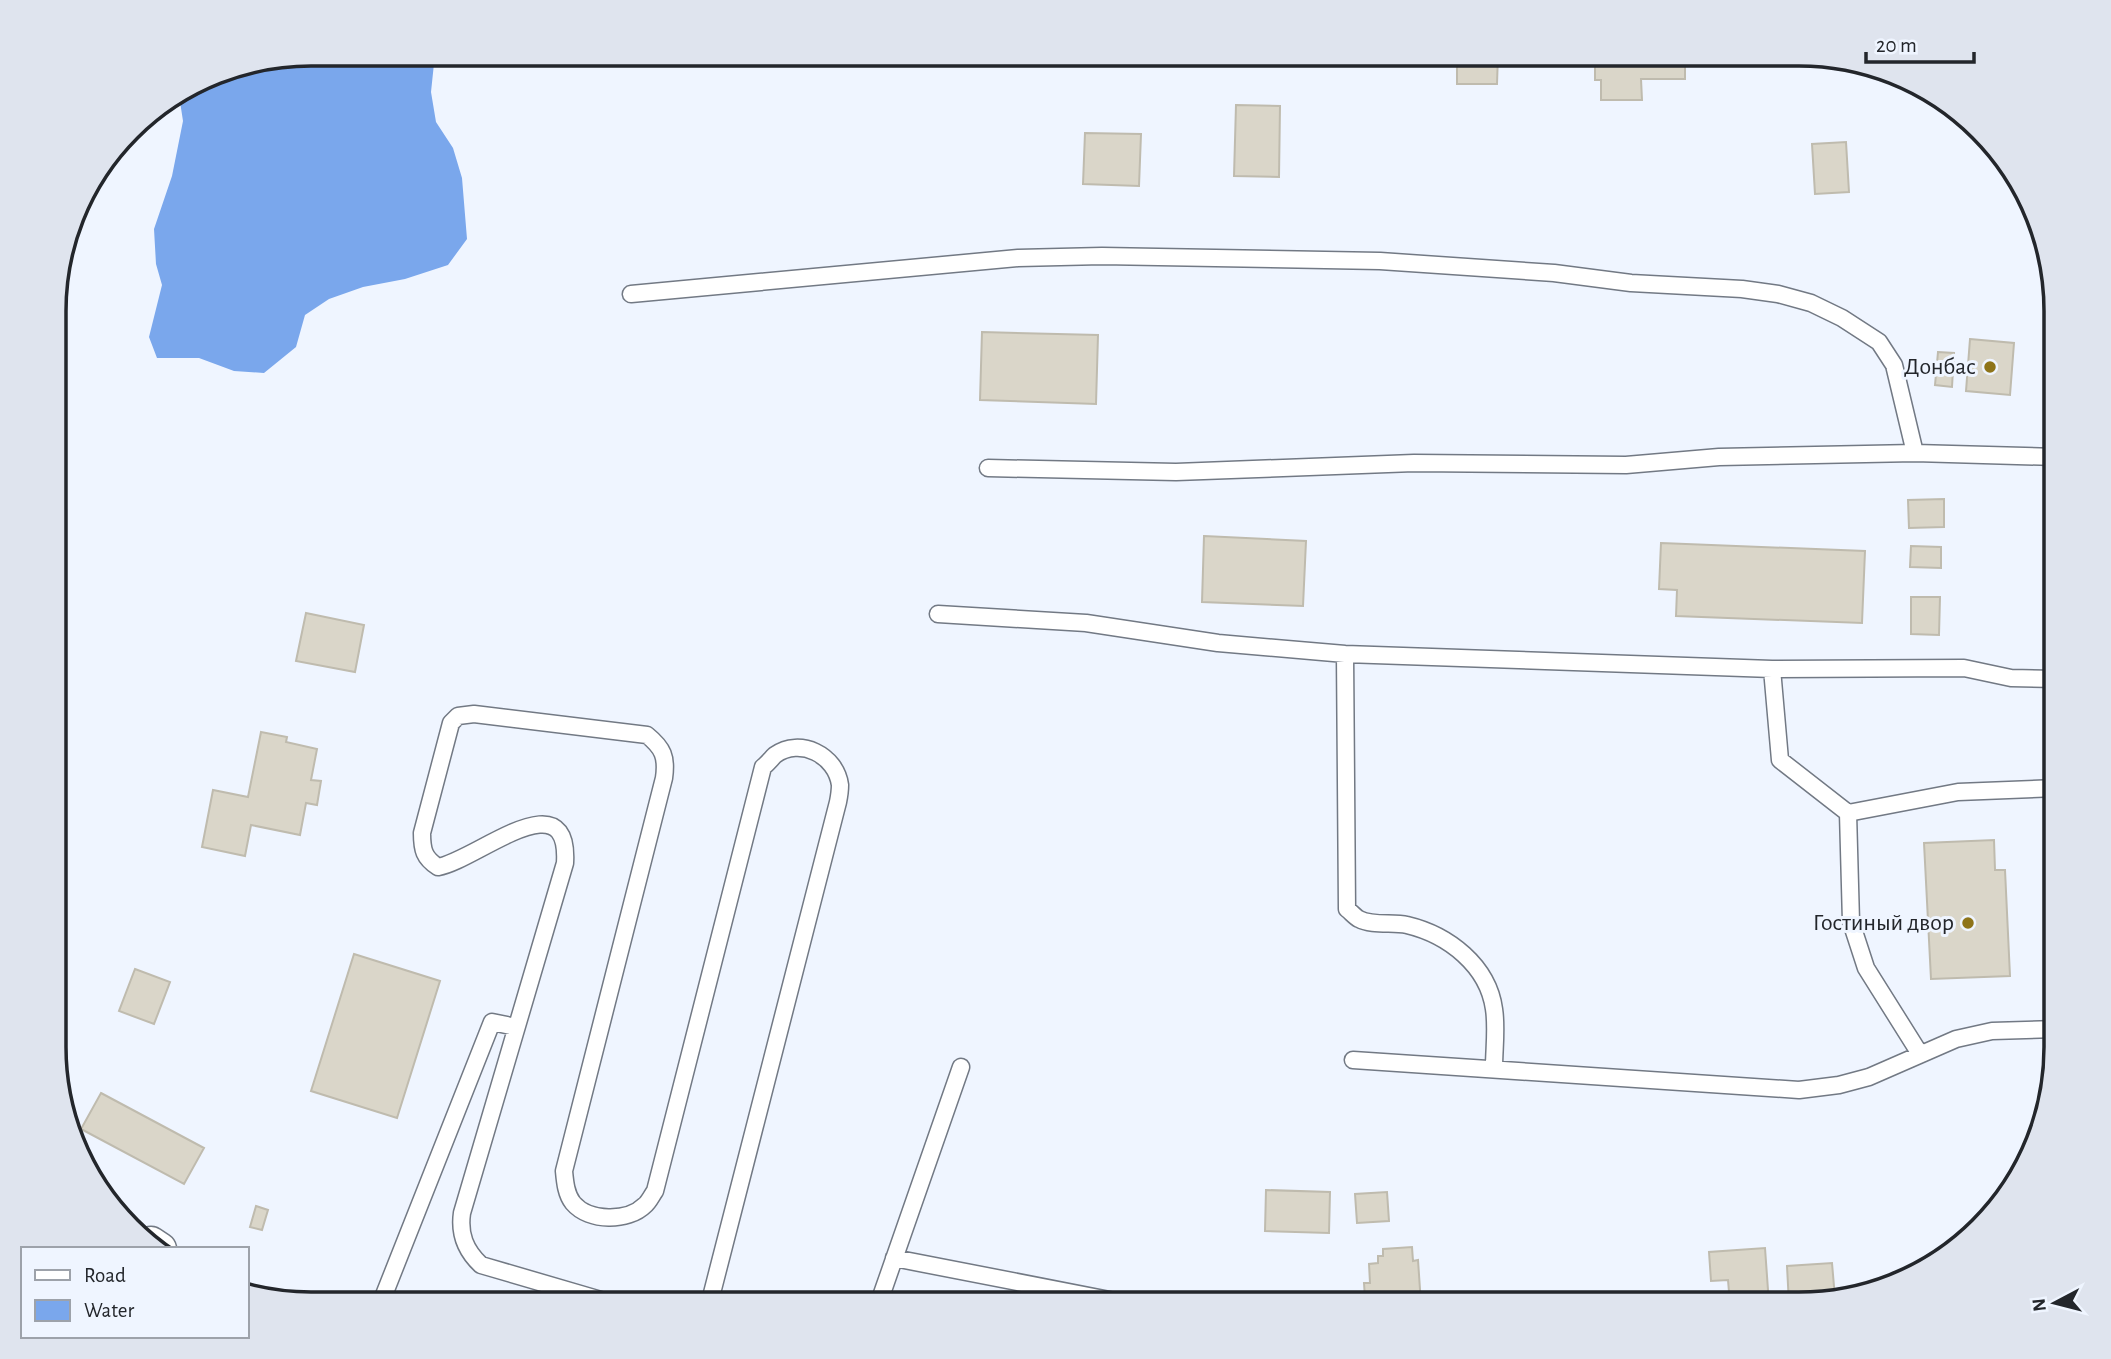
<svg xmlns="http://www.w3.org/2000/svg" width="2111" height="1359" viewBox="0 0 2111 1359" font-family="'Alegreya Sans',sans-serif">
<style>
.water{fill:#7aa7ec}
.building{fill:#dad6c9;stroke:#bfbbae;stroke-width:2}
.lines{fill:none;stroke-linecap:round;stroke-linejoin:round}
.lane-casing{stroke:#727984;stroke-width:19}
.street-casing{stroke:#727984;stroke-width:35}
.lane{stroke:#fff;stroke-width:16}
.street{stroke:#fff;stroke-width:32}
.poi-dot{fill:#8e7419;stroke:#eff5ff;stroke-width:2.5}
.labels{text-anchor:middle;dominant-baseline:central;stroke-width:6;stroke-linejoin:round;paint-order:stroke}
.poi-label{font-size:24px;fill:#23262b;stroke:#eff5ff;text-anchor:end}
.rim{fill:none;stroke:#23262b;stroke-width:3.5}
</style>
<rect width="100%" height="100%" fill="#eff5ff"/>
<path class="water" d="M 312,54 L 435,54 L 431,92 L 436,122 L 453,148 L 462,178 L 467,239 L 448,265 L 405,279 L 363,287 L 329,299 L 305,315 L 296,347 L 264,373 L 234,371 L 199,358 L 157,358 L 149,337 L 162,285 L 156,264 L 154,229 L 172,176 L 183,121 L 179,95 L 214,74 Z"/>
<path class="building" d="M 1457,54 L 1498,54 L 1497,84 L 1457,84 Z
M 1595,54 L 1685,54 L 1685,79 L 1641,79 L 1642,100 L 1601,100 L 1601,80 L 1595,80 Z
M 1236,105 L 1280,106 L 1279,177 L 1234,176 Z
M 1085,133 L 1141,134 L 1139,186 L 1083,184 Z
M 1846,142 L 1849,192 L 1815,194 L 1812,144 Z
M 982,332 L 1098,335 L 1096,404 L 980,400 Z
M 1970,339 L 2014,343 L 2010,395 L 1966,391 Z
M 1938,352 L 1954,353 L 1952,387 L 1935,385 Z
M 1944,499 L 1944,527 L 1909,528 L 1908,500 Z
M 1204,536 L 1306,541 L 1303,606 L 1202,602 Z
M 1661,543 L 1865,551 L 1862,623 L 1676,616 L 1677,590 L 1659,589 Z
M 1911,546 L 1941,547 L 1941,568 L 1910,567 Z
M 1911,597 L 1940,597 L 1939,635 L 1911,634 Z
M 306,613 L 364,625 L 355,672 L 296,661 Z
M 261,732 L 287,737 L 286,742 L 317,749 L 311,780 L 321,781 L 317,805 L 306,803 L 300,835 L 251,825 L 245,856 L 202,847 L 213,790 L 248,797 Z
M 1994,840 L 1995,870 L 2005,870 L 2010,976 L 1931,979 L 1924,843 Z
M 354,954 L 440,981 L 397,1118 L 311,1091 Z
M 135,969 L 170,982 L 154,1024 L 119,1011 Z
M 101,1093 L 204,1148 L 184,1184 L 81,1129 Z
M 1266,1190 L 1330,1192 L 1329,1233 L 1265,1231 Z
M 1387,1192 L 1389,1221 L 1357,1223 L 1355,1194 Z
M 256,1206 L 268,1210 L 262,1230 L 250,1227 Z
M 1412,1247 L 1413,1261 L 1418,1260 L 1421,1304 L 1372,1304 L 1372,1298 L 1365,1298 L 1364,1283 L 1370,1283 L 1369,1264 L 1378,1263 L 1378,1256 L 1383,1256 L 1383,1249 Z
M 1765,1248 L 1769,1304 L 1730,1304 L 1728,1280 L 1711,1281 L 1709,1252 Z
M 1832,1263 L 1835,1298 L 1816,1304 L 1789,1304 L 1787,1266 Z"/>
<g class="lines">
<defs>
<path id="lane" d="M 631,294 L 1018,258 L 1102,256 L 1380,261 L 1554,273 L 1631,283 L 1742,289 L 1778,294 L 1811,303 L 1842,318 L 1879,342 L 1894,365 L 1915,453 L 2056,457
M 988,468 L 1176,472 L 1414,463 L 1626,465 L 1719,457 L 1915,453
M 938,614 L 1086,623 L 1218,643 L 1345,654 L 1772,669 L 1964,668 L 2011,678 L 2056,679
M 1345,654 L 1347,909 C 1351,912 1355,917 1359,919 C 1372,926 1393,922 1407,925 C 1449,935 1488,966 1494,1009 C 1497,1028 1494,1049 1494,1068
M 1772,669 L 1780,760 L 1848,813 L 1851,922 L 1866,968 L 1920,1054
M 1848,813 L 1958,792 L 2056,788
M 1353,1060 L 1799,1090 L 1839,1085 L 1869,1077 L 1956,1039 L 1992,1031 L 2056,1029
M 894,1258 L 1130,1304
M 380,1305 L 492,1022 L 516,1027
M 618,1305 L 481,1265 C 465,1250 459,1234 462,1213 L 565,863 C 570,777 475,861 438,867 C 424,858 422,850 422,833 L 451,723 L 458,716 L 474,714 L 647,735 C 663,748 667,757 664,778 L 564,1171 C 565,1182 566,1194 573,1203 C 589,1222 628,1222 645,1205 C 649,1202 652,1195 655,1191 L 763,767 C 767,764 771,759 775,755 C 800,737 836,755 840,785 C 840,790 839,797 838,802 L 711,1297 L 705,1305
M 878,1305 L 961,1067"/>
<path id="street" d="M 151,1243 L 160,1249"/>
</defs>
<use href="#lane" class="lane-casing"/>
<use href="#street" class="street-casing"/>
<use href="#lane" class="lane"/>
<use href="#street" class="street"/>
</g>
<g class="poi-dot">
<circle cx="1990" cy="367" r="7"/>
<circle cx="1968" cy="923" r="7"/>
</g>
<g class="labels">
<g class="poi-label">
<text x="1976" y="367">Донбас</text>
<text x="1954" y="923">Гостиный двор</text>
</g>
</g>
<path d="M0 0H2111V1359H0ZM311 66H1799A245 245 0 0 1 2044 311V1047A245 245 0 0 1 1799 1292H311A245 245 0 0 1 66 1047V311A245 245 0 0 1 311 66Z" fill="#dfe4ee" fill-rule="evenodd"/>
<path class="rim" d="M311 66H1799A245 245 0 0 1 2044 311V1047A245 245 0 0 1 1799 1292H311A245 245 0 0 1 66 1047V311A245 245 0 0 1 311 66Z"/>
<rect x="21" y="1247" width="228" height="91" fill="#eff5ff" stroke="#9da2aa" stroke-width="2"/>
<rect x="35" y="1270" width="35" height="10" fill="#ffffff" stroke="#9da2aa" stroke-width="2"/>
<text x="84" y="1282" font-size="21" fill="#23262b">Road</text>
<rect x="35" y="1300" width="35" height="21" fill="#7aa7ec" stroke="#9da2aa" stroke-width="2"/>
<text x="84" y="1317" font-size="21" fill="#23262b">Water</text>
<g transform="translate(2055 1303) rotate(263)" stroke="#eff5ff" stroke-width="5" paint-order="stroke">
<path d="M0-5L12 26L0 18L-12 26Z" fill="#23262b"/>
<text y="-10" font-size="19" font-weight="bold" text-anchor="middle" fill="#23262b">N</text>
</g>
<path d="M1866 52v10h108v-10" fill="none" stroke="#23262b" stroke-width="3.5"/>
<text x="1876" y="52" font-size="21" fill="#23262b" stroke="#eff5ff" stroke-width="5" paint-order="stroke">20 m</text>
</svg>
